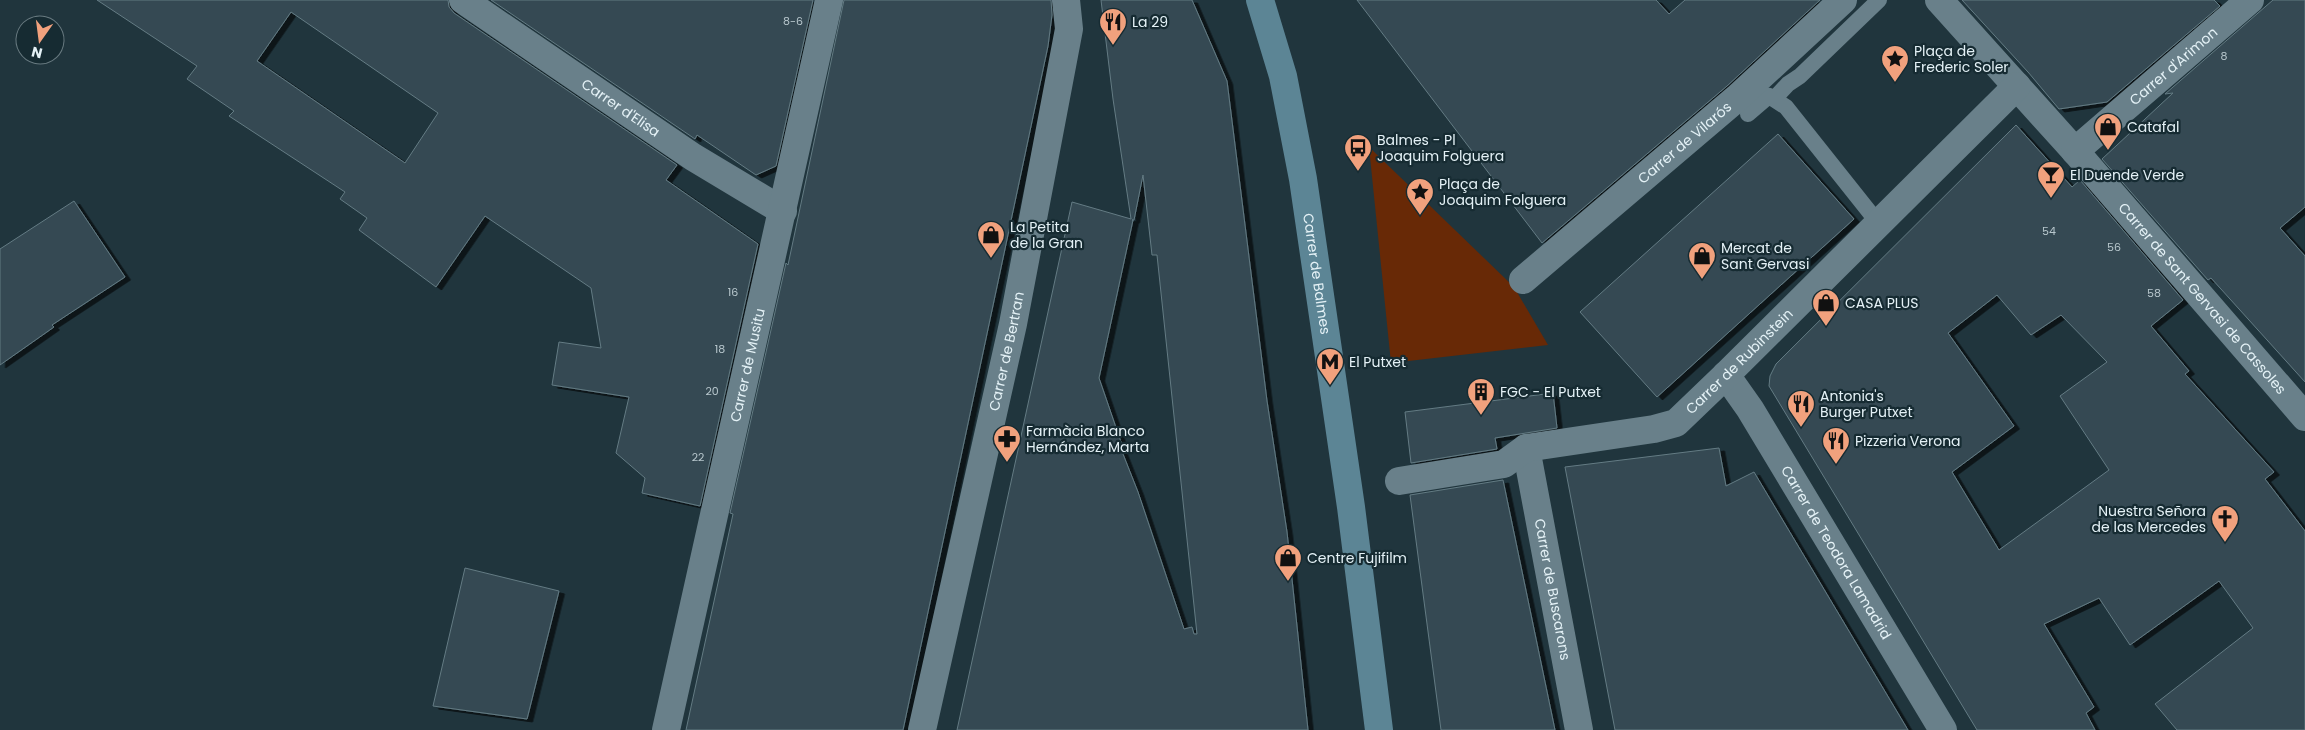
<svg xmlns="http://www.w3.org/2000/svg" width="2305" height="730" viewBox="0 0 2305 730" font-family="Poppins,sans-serif">
<style>
.green{fill:#682906}
.building{fill:#344a52;stroke:#647b84;fill-rule:evenodd;filter:url(#shadow)}
.lines{fill:none;stroke-linecap:round;stroke-linejoin:round}
.lane{stroke:#69808a;stroke-width:16}
.street{stroke:#69808a;stroke-width:28}
.secondary{stroke:#5c8595;stroke-width:28}
.labels{text-anchor:middle;dominant-baseline:central;stroke-width:4.5;stroke-linejoin:round;paint-order:stroke}
.number-label{font-size:11px;fill:#b8c7cd}
.poi-label{font-size:14px;fill:#e4f1f6;stroke:#162b32;text-anchor:start}
.street-label{font-size:14px;fill:#e4f1f6;stroke:#162b32}
</style>
<defs>
<filter id="shadow"><feDropShadow dx="5.5" dy="3" stdDeviation="0" flood-color="#0009"/></filter>
</defs>
<rect width="100%" height="100%" fill="#20353d"/>
<path class="green" d="M 1369,147 L 1514,287 L 1548,345 L 1391,363 Z"/>
<path class="building" d="M 97,0 L 448,0 L 449,7 L 454,13 L 677,165 L 666,180 L 758,244 L 700,506 L 642,493 L 645,478 L 616,453 L 629,397 L 552,385 L 559,342 L 601,348 L 591,288 L 485,216 L 436,287 L 359,230 L 367,218 L 340,199 L 345,192 L 229,116 L 234,111 L 187,79 L 197,66 ZM 291,12 L 438,113 L 405,163 L 257,61 Z
M 491,0 L 813,0 L 776,166 L 756,175 L 697,135 L 695,139 Z
M 844,0 L 1051,0 L 1052,15 L 1048,46 L 903,730 L 686,730 L 733,514 L 730,513 L 786,263 L 788,265 Z
M 1101,0 L 1192,0 L 1227,81 L 1267,401 L 1287,532 L 1308,730 L 957,730 L 1072,202 L 1131,219 L 1113,99 ZM 1143,175 L 1152,255 L 1157,255 L 1197,634 L 1194,634 L 1192,627 L 1184,629 L 1138,492 L 1121,449 L 1122,445 L 1099,378 L 1133,220 L 1132,220 L 1134,220 Z
M 1357,0 L 1656,0 L 1669,14 L 1685,0 L 1820,0 L 1727,86 L 1542,243 Z
M 1962,0 L 2214,0 L 2220,6 L 2107,102 L 2059,109 L 2028,72 Z
M 2273,0 L 2305,0 L 2305,207 L 2280,228 L 2305,256 L 2305,382 L 2211,278 L 2208,280 L 2102,159 L 2173,93 L 2165,94 Z
M 2016,125 L 2072,187 L 2080,180 L 2183,300 L 2151,326 L 2189,371 L 2185,374 L 2274,472 L 2265,479 L 2305,531 L 2305,730 L 2177,730 L 2155,704 L 2253,628 L 2219,581 L 2130,645 L 2099,598 L 2044,624 L 2094,707 L 2086,713 L 2095,730 L 1977,730 L 1769,386 L 1770,376 L 1776,364 ZM 1997,295 L 2031,335 L 2061,315 L 2107,362 L 2060,396 L 2109,470 L 1999,550 L 1952,472 L 2014,426 L 1948,333 Z
M 1778,134 L 1854,219 L 1657,397 L 1580,312 Z
M 74,201 L 125,277 L 52,325 L 54,327 L 0,365 L 0,249 Z
M 1553,393 L 1557,428 L 1495,438 L 1497,449 L 1411,463 L 1405,412 Z
M 1719,448 L 1726,486 L 1754,472 L 1908,730 L 1615,730 L 1565,467 Z
M 1503,480 L 1555,730 L 1441,730 L 1410,495 Z
M 465,568 L 559,591 L 527,719 L 433,706 Z"/>
<g class="lines">
<path class="lane" d="M 1774,99 L 1788,84 L 1800,76 L 1879,0
M 1748,114 L 1769,96 L 1786,107 L 1879,224"/>
<g class="street">
<path id="s1" d="M 463,0 L 693,157 L 783,211"/>
<path id="s2" d="M 1939,0 L 2075,151 L 2305,417"/>
<path id="s3" d="M 2075,151 L 2250,0"/>
<path id="s4" d="M 1523,280 L 1737,98 L 1843,0"/>
<path id="s5" d="M 1726,375 L 1750,409 L 1943,730"/>
<path id="s6" d="M 1526,448 L 1579,730"/>
<path id="s7" d="M 1399,481 L 1504,464 L 1526,448 L 1654,429 L 1676,423 L 1726,375 L 2017,86"/>
<path id="s8" d="M 666,730 L 829,0"/>
<path id="s9" d="M 922,730 L 1013,324 L 1069,29 L 1066,0"/>
</g>
<path class="secondary" id="s10" d="M 1260,0 L 1283,76 L 1303,179 L 1351,507 L 1379,730"/>
</g>
<defs>
<symbol id="restaurant-pin" viewBox="-11 -11 22 30"><path d="M0 17L-7.5 6A9.5 9.5 0 1 1 7.5 6Z" fill="#f1a17d" stroke="#162b32"/><path d="M-5-6h1v4h1v-4h1v4h1v-4h1v5L-1.5 .5V6h-2V.5L-5-1ZM5-6V6H3V1.5H1.5Q1.5-4 5-6Z" fill="#111"/></symbol>
<symbol id="sight-pin" viewBox="-11 -11 22 30"><path d="M0 17L-7.5 6A9.5 9.5 0 1 1 7.5 6Z" fill="#f1a17d" stroke="#162b32"/><path d="M0-6L1.8-2.2L6-1.7L2.9 1.2L3.7 5.4L0 3.3L-3.7 5.4L-2.9 1.2L-6-1.7L-1.8-2.2Z" fill="#111"/></symbol>
<symbol id="shop-pin" viewBox="-11 -11 22 30"><path d="M0 17L-7.5 6A9.5 9.5 0 1 1 7.5 6Z" fill="#f1a17d" stroke="#162b32"/><path d="M-5-2.5h2.3a2.7 3.5 0 0 1 5.4 0H5L5.5 6h-11ZM-1.5-2.5h3a1.5 2.3 0 0 0-3 0Z" fill="#111"/></symbol>
<symbol id="bus-pin" viewBox="-11 -11 22 30"><path d="M0 17L-7.5 6A9.5 9.5 0 1 1 7.5 6Z" fill="#f1a17d" stroke="#162b32"/><path d="M-5-6H5V4H4V6H2V4H-2V6H-4V4H-5ZM-3.5-4V0h7V-4ZM-3.5 1.2v1.5H-2V1.2ZM2 1.2v1.5H3.5V1.2Z" fill="#111"/></symbol>
<symbol id="bar-pin" viewBox="-11 -11 22 30"><path d="M0 17L-7.5 6A9.5 9.5 0 1 1 7.5 6Z" fill="#f1a17d" stroke="#162b32"/><path d="M-6-5H6L.8 .8V4.5H3.5V6h-7V4.5H-.8V.8Z" fill="#111"/></symbol>
<symbol id="metro-pin" viewBox="-11 -11 22 30"><path d="M0 17L-7.5 6A9.5 9.5 0 1 1 7.5 6Z" fill="#f1a17d" stroke="#162b32"/><path d="M-5.5 5V-5H-3L0 0L3-5H5.5V5H3V-.5L0 4L-3-.5V5Z" fill="#111"/></symbol>
<symbol id="building-pin" viewBox="-11 -11 22 30"><path d="M0 17L-7.5 6A9.5 9.5 0 1 1 7.5 6Z" fill="#f1a17d" stroke="#162b32"/><path d="M-4-6H4V6H1V3H-1V6H-4ZM-2.5-4.3h1.7v1.8h-1.7ZM.8-4.3h1.7v1.8H.8ZM-2.5-1h1.7V.8h-1.7ZM.8-1h1.7V.8H.8Z" fill="#111"/></symbol>
<symbol id="pharmacy-pin" viewBox="-11 -11 22 30"><path d="M0 17L-7.5 6A9.5 9.5 0 1 1 7.5 6Z" fill="#f1a17d" stroke="#162b32"/><path d="M-2-6h4v4h4v4h-4v4h-4v-4h-4v-4h4Z" fill="#111"/></symbol>
<symbol id="church-pin" viewBox="-11 -11 22 30"><path d="M0 17L-7.5 6A9.5 9.5 0 1 1 7.5 6Z" fill="#f1a17d" stroke="#162b32"/><path d="M-1.2-6h2.4v3.5h3.3v2.4h-3.3V6h-2.4V-.1h-3.3v-2.4h3.3Z" fill="#111"/></symbol>
</defs>
<g fill-rule="evenodd">
<use href="#restaurant-pin" x="1097" y="6" width="32" height="43"/>
<use href="#sight-pin" x="1879" y="43" width="32" height="43"/>
<use href="#shop-pin" x="2092" y="111" width="32" height="43"/>
<use href="#bus-pin" x="1342" y="132" width="32" height="43"/>
<use href="#bar-pin" x="2035" y="159" width="32" height="43"/>
<use href="#sight-pin" x="1404" y="176" width="32" height="43"/>
<use href="#shop-pin" x="975" y="219" width="32" height="43"/>
<use href="#shop-pin" x="1686" y="240" width="32" height="43"/>
<use href="#shop-pin" x="1810" y="287" width="32" height="43"/>
<use href="#metro-pin" x="1314" y="346" width="32" height="43"/>
<use href="#building-pin" x="1465" y="376" width="32" height="43"/>
<use href="#restaurant-pin" x="1785" y="388" width="32" height="43"/>
<use href="#pharmacy-pin" x="991" y="423" width="32" height="43"/>
<use href="#restaurant-pin" x="1820" y="425" width="32" height="43"/>
<use href="#church-pin" x="2209" y="503" width="32" height="43"/>
<use href="#shop-pin" x="1272" y="542" width="32" height="43"/>
</g>
<g class="labels">
<g class="number-label">
<text x="793" y="21">8-6</text>
<text x="2224" y="56">8</text>
<text x="2049" y="231">54</text>
<text x="2114" y="247">56</text>
<text x="733" y="292">16</text>
<text x="2154" y="293">58</text>
<text x="720" y="349">18</text>
<text x="712" y="391">20</text>
<text x="698" y="457">22</text>
</g>
<g class="poi-label">
<text x="1132" y="22">La 29</text>
<text x="1914" y="51">Plaça de<tspan x="1914" dy="16">Frederic Soler</tspan></text>
<text x="2127" y="127">Catafal</text>
<text x="1377" y="140">Balmes - Pl<tspan x="1377" dy="16">Joaquim Folguera</tspan></text>
<text x="2070" y="175">El Duende Verde</text>
<text x="1439" y="184">Plaça de<tspan x="1439" dy="16">Joaquim Folguera</tspan></text>
<text x="1010" y="227">La Petita<tspan x="1010" dy="16">de la Gran</tspan></text>
<text x="1721" y="248">Mercat de<tspan x="1721" dy="16">Sant Gervasi</tspan></text>
<text x="1845" y="303">CASA PLUS</text>
<text x="1349" y="362">El Putxet</text>
<text x="1500" y="392">FGC - El Putxet</text>
<text x="1820" y="396">Antonia's<tspan x="1820" dy="16">Burger Putxet</tspan></text>
<text x="1026" y="431">Farmàcia Blanco<tspan x="1026" dy="16">Hernández, Marta</tspan></text>
<text x="1855" y="441">Pizzeria Verona</text>
<text x="2206" y="511" text-anchor="end">Nuestra Señora<tspan x="2206" dy="16">de las Mercedes</tspan></text>
<text x="1307" y="558">Centre Fujifilm</text>
</g>
<g class="street-label">
<text stroke="none"><textPath href="#s3" startOffset="130">Carrer d'Arimon</textPath></text>
<text stroke="none"><textPath href="#s1" startOffset="191">Carrer d'Elisa</textPath></text>
<text stroke="none"><textPath href="#s4" startOffset="212">Carrer de Vilarós</textPath></text>
<text stroke="none"><textPath href="#s10" startOffset="280">Carrer de Balmes</textPath></text>
<text stroke="none"><textPath href="#s2" startOffset="398">Carrer de Sant Gervasi de Cassoles</textPath></text>
<text stroke="none"><textPath href="#s9" startOffset="388">Carrer de Bertran</textPath></text>
<text stroke="none"><textPath href="#s7" startOffset="374">Carrer de Rubinstein</textPath></text>
<text stroke="none"><textPath href="#s8" startOffset="374">Carrer de Musitu</textPath></text>
<text stroke="none"><textPath href="#s5" startOffset="209">Carrer de Teodora Lamadrid</textPath></text>
<text stroke="none"><textPath href="#s6" startOffset="144">Carrer de Buscarons</textPath></text>
</g>
</g>
<g transform="translate(40 40) rotate(194)"><circle r="24" fill="#162b32" stroke="#687a80"/>
<path d="M0-4L9 19L0 12L-9 19Z" fill="#f1a17d"/>
<text y="-8" font-size="14" font-weight="bold" text-anchor="middle" fill="#e4f1f6">N</text>
</g>
</svg>
